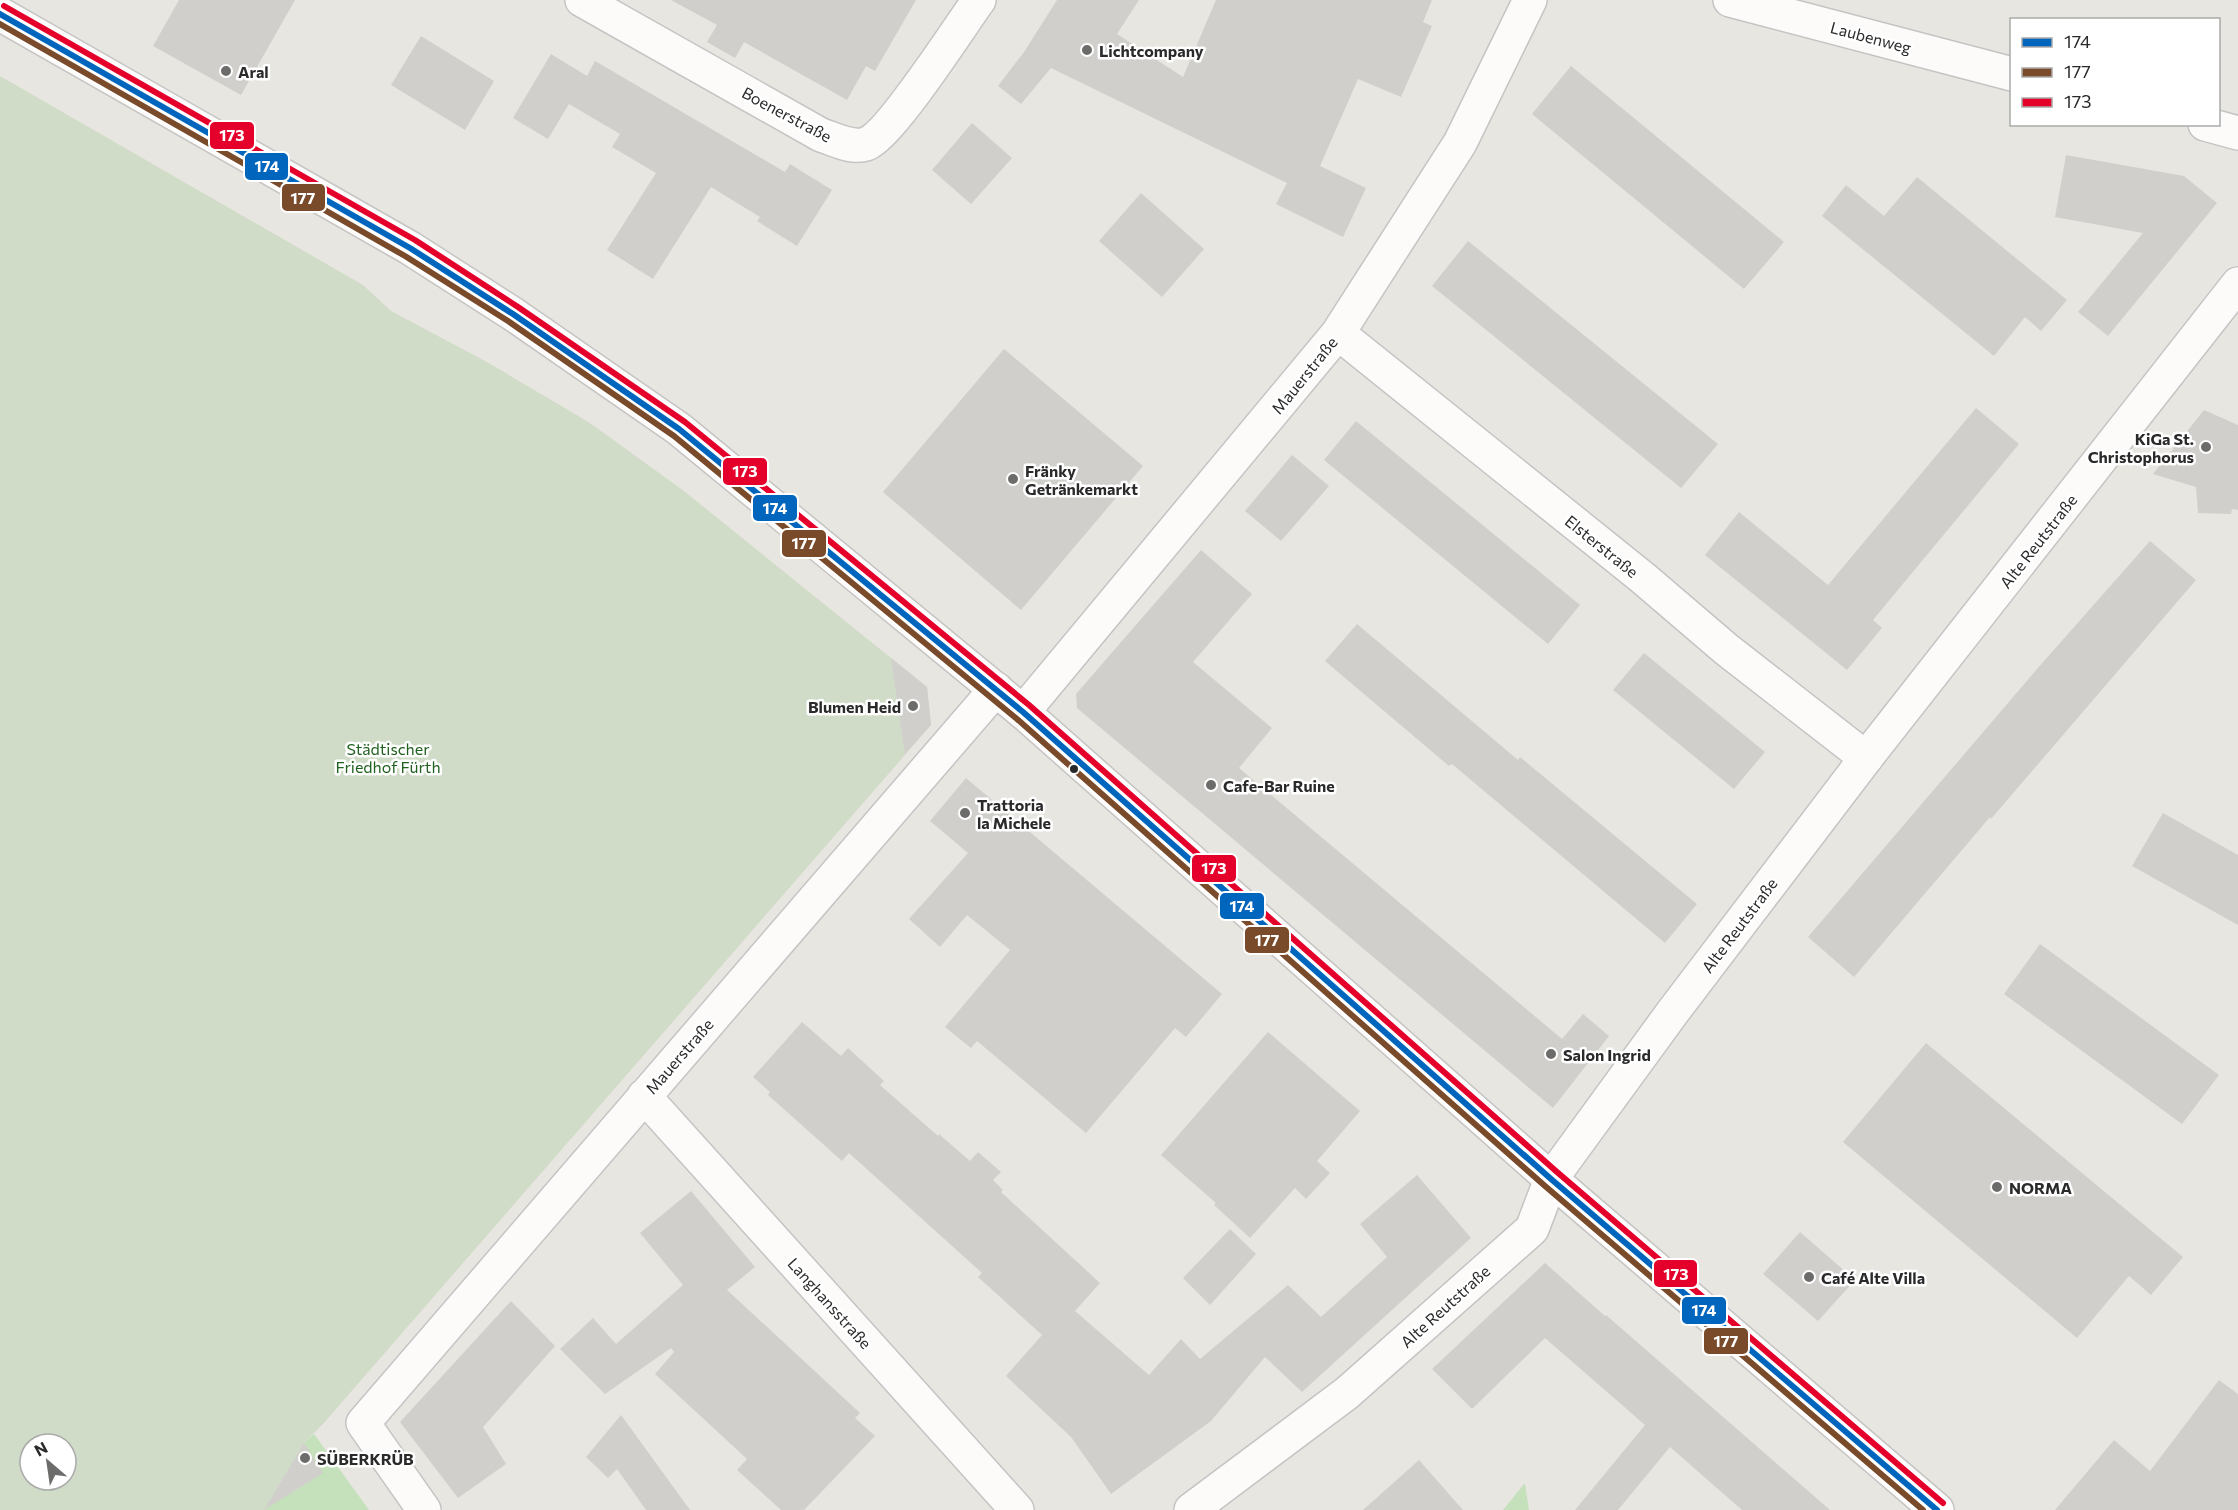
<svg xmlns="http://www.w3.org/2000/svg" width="2238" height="1510" viewBox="0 0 2238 1510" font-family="Commissioner,sans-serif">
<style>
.green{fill:#c4e1bb}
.cemetery{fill:#d1dcc8;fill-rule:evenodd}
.building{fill:#d1cfcb}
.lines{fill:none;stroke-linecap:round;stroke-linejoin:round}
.minor-casing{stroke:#c5c4c4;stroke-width:36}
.secondary-casing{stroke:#c5c4c4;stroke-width:36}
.minor{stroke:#fcfbfa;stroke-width:33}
.secondary{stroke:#fcfbfa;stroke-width:33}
.bus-1-casing{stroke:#fff;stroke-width:10}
.bus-2-casing{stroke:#fff;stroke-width:10}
.bus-3-casing{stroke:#fff;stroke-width:10}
.bus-1{stroke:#0065bd;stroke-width:6}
.bus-2{stroke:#7a4b2a;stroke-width:6}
.bus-3{stroke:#e4002b;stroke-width:6}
.poi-dot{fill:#6c6c6a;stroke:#fff;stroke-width:2}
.bus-dot{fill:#2a2a2a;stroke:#fff;stroke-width:2}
.labels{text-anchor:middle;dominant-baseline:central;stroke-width:5;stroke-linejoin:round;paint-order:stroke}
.street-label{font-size:16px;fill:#2a2a2a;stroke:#fff}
.poi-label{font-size:16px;font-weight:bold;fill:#2a2a2a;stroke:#fff;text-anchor:start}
.park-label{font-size:16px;fill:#20611f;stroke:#fff}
.line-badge{stroke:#fff;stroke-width:2}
.badge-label{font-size:16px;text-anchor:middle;font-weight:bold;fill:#fff}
</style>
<rect width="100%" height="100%" fill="#e8e6e0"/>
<path class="green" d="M 314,1434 L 369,1510 L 264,1510 L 304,1443 Z
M 1525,1484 L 1529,1510 L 1503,1510 L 1524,1484 Z"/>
<path class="cemetery" d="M 0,76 L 363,285 L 391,311 L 487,362 L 590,423 L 684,491 L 927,687 L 931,725 L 323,1424 L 304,1443 L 264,1510 L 0,1510 ZM 30,1444 L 66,1444 L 66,1480 L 30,1480 Z"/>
<path class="building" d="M 179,0 L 295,0 L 241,95 L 153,46 Z
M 671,0 L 916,0 L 875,71 L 866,66 L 847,100 L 744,42 L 735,58 L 707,42 L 717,25 Z
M 1057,0 L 1139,0 L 1117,34 L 1183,77 L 1216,0 L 1432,0 L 1423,22 L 1432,26 L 1401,97 L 1358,79 L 1320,166 L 1366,188 L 1343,237 L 1276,204 L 1287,183 L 1051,68 L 1021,104 L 998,86 L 1024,52 Z
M 421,36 L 494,81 L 465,130 L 391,85 Z
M 551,54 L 587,76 L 595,61 L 785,172 L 790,164 L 832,190 L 797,246 L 757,221 L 760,217 L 711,187 L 653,279 L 607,250 L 656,173 L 612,147 L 620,134 L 569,104 L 548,139 L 513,118 Z
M 1571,66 L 1784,242 L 1744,289 L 1532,114 Z
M 972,123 L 1012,158 L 971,204 L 932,170 Z
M 2066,155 L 2184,176 L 2217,203 L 2108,336 L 2078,312 L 2143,233 L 2055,217 Z
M 1917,177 L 2067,300 L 2041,331 L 2025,317 L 1994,356 L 1822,216 L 1846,185 L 1884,216 Z
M 1141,193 L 1204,249 L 1162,297 L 1099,241 Z
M 1468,241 L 1718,444 L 1681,488 L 1432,286 Z
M 1004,349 L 1143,466 L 1021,610 L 883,492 Z
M 1976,408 L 2019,444 L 1873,620 L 1882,628 L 1847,670 L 1705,555 L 1739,512 L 1828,585 Z
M 2204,410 L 2238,425 L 2238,510 L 2232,509 L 2231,514 L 2198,513 L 2196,487 L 2153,474 Z
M 1356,421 L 1580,605 L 1548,644 L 1324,460 Z
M 1292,455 L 1329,486 L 1281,541 L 1245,511 Z
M 2150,541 L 2196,580 L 1991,819 L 1990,817 L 1854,977 L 1808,937 L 2037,669 Z
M 1201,550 L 1252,594 L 1193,662 L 1272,728 L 1239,768 L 1562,1039 L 1583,1014 L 1609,1036 L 1553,1108 L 1077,708 L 1076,694 Z
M 1357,624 L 1518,760 L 1520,757 L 1697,904 L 1665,943 L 1452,764 L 1449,766 L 1325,661 Z
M 1644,653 L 1765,752 L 1734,789 L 1613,690 Z
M 891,658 L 927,687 L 931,725 L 905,754 Z
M 966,778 L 1222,994 L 1186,1037 L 1175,1028 L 1086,1133 L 977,1041 L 971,1048 L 945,1027 L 1010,950 L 967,915 L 940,947 L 909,919 L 968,853 L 930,821 Z
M 2163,813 L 2238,855 L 2238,925 L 2132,866 Z
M 2040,944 L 2219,1075 L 2182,1124 L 2004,994 Z
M 802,1022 L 841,1056 L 848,1048 L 884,1081 L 880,1085 L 938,1136 L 939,1134 L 970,1161 L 978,1152 L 1001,1172 L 993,1180 L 1003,1190 L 1001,1192 L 1100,1283 L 1075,1311 L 1149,1375 L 1181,1339 L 1200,1359 L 1288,1285 L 1321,1317 L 1387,1257 L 1360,1224 L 1417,1175 L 1471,1238 L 1302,1392 L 1265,1357 L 1211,1421 L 1111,1494 L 1071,1437 L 1006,1376 L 1042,1335 L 978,1277 L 982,1273 L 849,1153 L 842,1161 L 768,1095 L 770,1092 L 753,1077 Z
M 1268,1032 L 1360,1111 L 1317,1161 L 1330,1173 L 1306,1199 L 1295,1188 L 1250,1238 L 1214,1205 L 1216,1203 L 1161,1155 Z
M 1926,1043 L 2183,1257 L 2151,1295 L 2129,1276 L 2077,1338 L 1843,1142 Z
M 691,1191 L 755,1267 L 727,1290 L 860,1413 L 855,1418 L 875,1436 L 804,1510 L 781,1510 L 737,1470 L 747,1459 L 655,1374 L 674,1352 L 671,1348 L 605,1394 L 560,1349 L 593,1318 L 616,1344 L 683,1285 L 640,1233 Z
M 1230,1229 L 1256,1254 L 1210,1305 L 1183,1278 Z
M 1800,1232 L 1855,1280 L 1818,1321 L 1763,1274 Z
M 1545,1263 L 1605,1316 L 1606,1315 L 1830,1510 L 1742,1510 L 1670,1447 L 1618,1510 L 1575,1510 L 1645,1425 L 1545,1338 L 1472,1409 L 1432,1369 Z
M 511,1301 L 555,1346 L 483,1427 L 506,1464 L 458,1498 L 400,1422 Z
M 2219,1380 L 2238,1394 L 2238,1510 L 2055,1510 L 2114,1440 L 2150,1471 Z
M 621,1415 L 690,1510 L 646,1510 L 617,1469 L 608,1478 L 586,1457 Z
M 304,1443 L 323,1473 L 264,1510 Z
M 1419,1460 L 1463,1510 L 1363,1510 Z"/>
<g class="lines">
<defs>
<path id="minor" d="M 582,0 L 821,135 C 834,139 852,149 866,144 C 890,136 960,26 979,0
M 1730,0 L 2012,74
M 2205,124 L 2238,133
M 1338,333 L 1643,578 L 1726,649 L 1866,758
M 1023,712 L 1338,333 L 1460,143 L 1530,0
M 644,1096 L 1017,1510
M 424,1510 L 363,1423 L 996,689
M 1191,1510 L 1347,1393 L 1532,1229 L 1551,1179"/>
<path id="secondary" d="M 0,14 L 410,248 L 513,314 L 679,429 L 1023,712 L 1551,1179 L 1937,1510
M 1551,1179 L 1672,1013 L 1866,758 L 2238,284"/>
</defs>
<use href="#minor" class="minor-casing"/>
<use href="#secondary" class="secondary-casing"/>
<use href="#minor" class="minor"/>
<use href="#secondary" class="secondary"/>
<defs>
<path id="bus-1" d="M 0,14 L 410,248 L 513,314 L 679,429 L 1023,712 L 1551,1179 L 1937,1510"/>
<path id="bus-2" d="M 0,24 L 405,256 L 508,321 L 674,436 L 1017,719 L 1545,1186 L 1923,1510"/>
<path id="bus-3" d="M 4,6 L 415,240 L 518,307 L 685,422 L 1029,705 L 1557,1172 L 1943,1503"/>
</defs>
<use href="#bus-1" class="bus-1-casing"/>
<use href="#bus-2" class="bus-2-casing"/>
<use href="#bus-3" class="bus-3-casing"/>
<use href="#bus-1" class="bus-1"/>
<use href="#bus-2" class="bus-2"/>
<use href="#bus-3" class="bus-3"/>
</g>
<g class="poi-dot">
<circle cx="1087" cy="50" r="6"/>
<circle cx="226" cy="71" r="6"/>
<circle cx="2206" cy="447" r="6"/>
<circle cx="1013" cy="479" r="6"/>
<circle cx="913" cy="706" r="6"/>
<circle cx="1211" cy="785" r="6"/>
<circle cx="965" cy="813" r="6"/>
<circle cx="1551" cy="1054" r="6"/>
<circle cx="1997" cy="1187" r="6"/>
<circle cx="1809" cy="1277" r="6"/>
<circle cx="305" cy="1458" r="6"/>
</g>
<circle class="bus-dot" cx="1074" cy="769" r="5"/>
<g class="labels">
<g class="street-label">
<text transform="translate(1871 37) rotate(15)">Laubenweg</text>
<text transform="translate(787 114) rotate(28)">Boenerstraße</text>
<text transform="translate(1304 375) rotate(-51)">Mauerstraße</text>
<text transform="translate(2038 541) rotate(-52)">Alte Reutstraße</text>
<text transform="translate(1602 546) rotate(39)">Elsterstraße</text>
<text transform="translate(1739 925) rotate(-53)">Alte Reutstraße</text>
<text transform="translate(679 1056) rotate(-49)">Mauerstraße</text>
<text transform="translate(830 1303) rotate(48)">Langhansstraße</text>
<text transform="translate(1445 1306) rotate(-42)">Alte Reutstraße</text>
</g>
<g class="poi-label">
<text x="1099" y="50">Lichtcompany</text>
<text x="238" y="71">Aral</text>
<text x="2194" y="438" text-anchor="end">KiGa St.<tspan x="2194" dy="18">Christophorus</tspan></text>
<text x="1025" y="470">Fränky<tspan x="1025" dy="18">Getränkemarkt</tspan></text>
<text x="901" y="706" text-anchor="end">Blumen Heid</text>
<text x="1223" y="785">Cafe-Bar Ruine</text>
<text x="977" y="804">Trattoria<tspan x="977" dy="18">la Michele</tspan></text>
<text x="1563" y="1054">Salon Ingrid</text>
<text x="2009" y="1187">NORMA</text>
<text x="1821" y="1277">Café Alte Villa</text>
<text x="317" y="1458">SÜBERKRÜB</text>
</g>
<g class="park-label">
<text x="388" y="748">Städtischer<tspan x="388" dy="18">Friedhof Fürth</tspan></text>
</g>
</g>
<g class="line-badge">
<rect x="209" y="121" width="46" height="29" rx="6" fill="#e4002b"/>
<rect x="244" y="152" width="45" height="29" rx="6" fill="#0065bd"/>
<rect x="281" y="183" width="45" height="29" rx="6" fill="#7a4b2a"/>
<rect x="722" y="457" width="46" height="29" rx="6" fill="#e4002b"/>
<rect x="752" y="494" width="46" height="28" rx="6" fill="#0065bd"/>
<rect x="781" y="529" width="46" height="29" rx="6" fill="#7a4b2a"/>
<rect x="1191" y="854" width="46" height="29" rx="6" fill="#e4002b"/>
<rect x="1219" y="892" width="46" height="28" rx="6" fill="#0065bd"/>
<rect x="1244" y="926" width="46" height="28" rx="6" fill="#7a4b2a"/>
<rect x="1653" y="1259" width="45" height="29" rx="6" fill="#e4002b"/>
<rect x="1681" y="1296" width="46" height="29" rx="6" fill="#0065bd"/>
<rect x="1703" y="1327" width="46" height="28" rx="6" fill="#7a4b2a"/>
</g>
<g class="badge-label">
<text x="232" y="141">173</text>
<text x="267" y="172">174</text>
<text x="303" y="204">177</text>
<text x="745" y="477">173</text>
<text x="775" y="514">174</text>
<text x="804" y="549">177</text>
<text x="1214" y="874">173</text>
<text x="1242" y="912">174</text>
<text x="1267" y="946">177</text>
<text x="1676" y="1280">173</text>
<text x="1704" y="1316">174</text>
<text x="1726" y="1347">177</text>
</g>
<rect x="2010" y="18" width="210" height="108" fill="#ffffff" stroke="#aaaaaa" stroke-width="1.5"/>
<rect x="2022" y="38" width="30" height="9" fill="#0065bd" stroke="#aaaaaa" stroke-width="1.5"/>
<text x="2064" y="48" font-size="18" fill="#2a2a2a">174</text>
<rect x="2022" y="68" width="30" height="9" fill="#7a4b2a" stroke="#aaaaaa" stroke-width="1.5"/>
<text x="2064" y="78" font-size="18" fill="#2a2a2a">177</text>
<rect x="2022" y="98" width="30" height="9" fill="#e4002b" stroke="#aaaaaa" stroke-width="1.5"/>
<text x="2064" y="108" font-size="18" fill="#2a2a2a">173</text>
<g transform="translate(48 1462) rotate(331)"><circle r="28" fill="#ffffff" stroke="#aaaaaa" stroke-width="1.5"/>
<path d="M0-4.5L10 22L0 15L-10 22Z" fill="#6c6c6a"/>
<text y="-9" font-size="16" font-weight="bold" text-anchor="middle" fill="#2a2a2a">N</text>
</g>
</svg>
